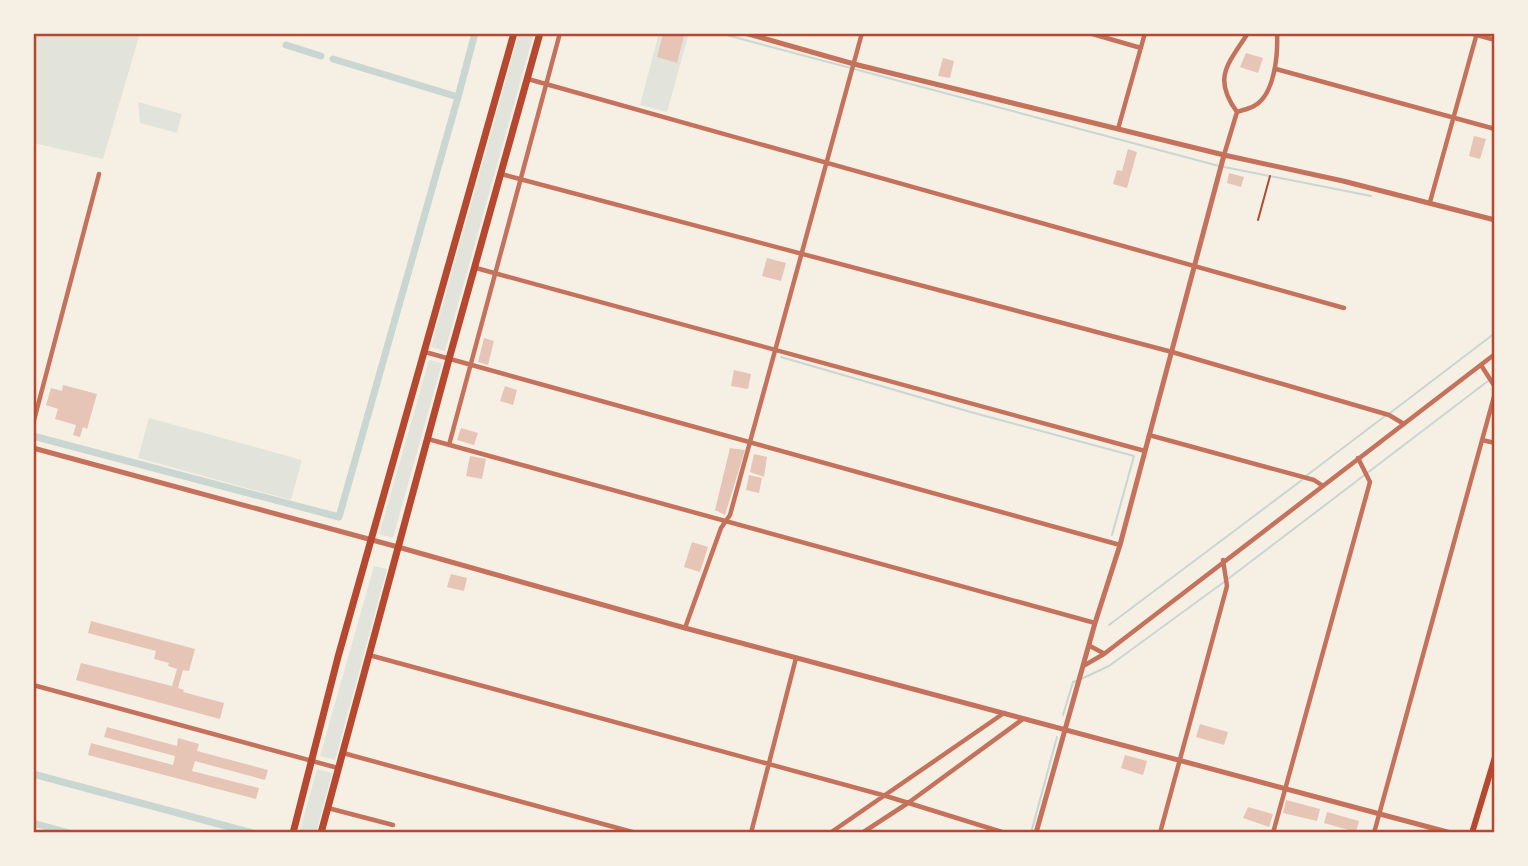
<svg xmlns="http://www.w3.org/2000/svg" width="1528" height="866" viewBox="0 0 1528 866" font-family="'Roboto Condensed',sans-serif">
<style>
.green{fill:#e2e4dc}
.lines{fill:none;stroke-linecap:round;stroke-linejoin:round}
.stream{stroke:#c9d6d2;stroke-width:2}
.canal{stroke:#c9d6d2;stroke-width:7}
.building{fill:#e6c5b7}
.path{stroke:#b5482f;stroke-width:2}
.minor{stroke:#c5725c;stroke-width:4.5}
.tertiary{stroke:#c5725c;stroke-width:5}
.secondary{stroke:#b5482f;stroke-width:6}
.primary{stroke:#b5482f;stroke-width:7}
.neatline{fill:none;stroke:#b5482f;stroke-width:2.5}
</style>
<rect width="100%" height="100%" fill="#f6efe4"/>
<path class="green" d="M 33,33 L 140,33 L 103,159 L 33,143 Z
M 519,33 L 534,33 L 445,351 L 431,347 Z
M 659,33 L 663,33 L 657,57 L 676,62 L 684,36 L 674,33 L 689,33 L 667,112 L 640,105 Z
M 138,102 L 182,114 L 177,133 L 140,123 Z
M 429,360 L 442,363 L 393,538 L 379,534 Z
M 149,418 L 302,460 L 291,500 L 138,458 Z
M 374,566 L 387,569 L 335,760 L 320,756 Z
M 317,769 L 332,773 L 316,833 L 299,833 Z"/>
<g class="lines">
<path class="stream" d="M 719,33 L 1219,166
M 1224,167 L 1371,196
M 781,357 L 974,413 L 1134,456 L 1112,535
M 1390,413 L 1495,333
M 1306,476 L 1385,416
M 1228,579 L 1488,381
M 1109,625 L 1302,480
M 1081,679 L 1109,666 L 1224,582
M 1063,715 L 1073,682 L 1076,681
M 1031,833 L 1057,737"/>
<path class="canal" d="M 286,45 L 321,56
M 458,97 L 475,33
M 33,436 L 339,517 L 458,97 L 333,59
M 33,774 L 252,833
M 33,823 L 69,833"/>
</g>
<path class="building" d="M 663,33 L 684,36 L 677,63 L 657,57 Z
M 1246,53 L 1263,58 L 1258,73 L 1240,67 Z
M 943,58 L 954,61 L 950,78 L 938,76 Z
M 1474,136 L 1486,139 L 1480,159 L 1469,156 Z
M 1128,149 L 1137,152 L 1127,188 L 1113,184 L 1117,170 L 1122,171 Z
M 1229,173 L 1244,177 L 1241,187 L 1227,183 Z
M 767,258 L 786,263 L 781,281 L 762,276 Z
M 484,338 L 494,341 L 488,365 L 478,362 Z
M 734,370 L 751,374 L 748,389 L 731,386 Z
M 63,385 L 97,394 L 87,429 L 83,427 L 80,437 L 73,435 L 76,425 L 55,419 L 58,409 L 46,405 L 51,388 L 62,391 Z
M 505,386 L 517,390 L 513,405 L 500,401 Z
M 461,428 L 478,433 L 474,445 L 457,440 Z
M 730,448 L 745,450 L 725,515 L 715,510 Z
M 754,454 L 767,457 L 764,477 L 750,472 Z
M 470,456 L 486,459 L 482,479 L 466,476 Z
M 749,475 L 762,478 L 759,493 L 746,490 Z
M 692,542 L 708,547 L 700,572 L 684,567 Z
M 451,574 L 467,578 L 464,591 L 447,587 Z
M 91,621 L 195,649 L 189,671 L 183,670 L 178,688 L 184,690 L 183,692 L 224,703 L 220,719 L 76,680 L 81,663 L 172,686 L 177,669 L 168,666 L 169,663 L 154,659 L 156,651 L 88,633 Z
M 1200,724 L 1228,732 L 1224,745 L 1196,737 Z
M 107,727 L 177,746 L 178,738 L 199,744 L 197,751 L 268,770 L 265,780 L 195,761 L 192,771 L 259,788 L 256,799 L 88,755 L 91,743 L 173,765 L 175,756 L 104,737 Z
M 1125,755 L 1147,761 L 1143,775 L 1121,768 Z
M 1286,800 L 1320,809 L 1317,821 L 1283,813 Z
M 1248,807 L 1273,814 L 1269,827 L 1243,818 Z
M 1327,812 L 1359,821 L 1356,832 L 1324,823 Z"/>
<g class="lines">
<path class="path" d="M 1258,220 L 1270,176"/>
<path class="minor" d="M 1089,33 L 1141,48
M 1470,33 L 1495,40
M 1276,69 L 1495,129
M 528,79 L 1344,308
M 1237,112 C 1242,110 1249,109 1254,106 C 1275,95 1278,54 1277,33
M 1237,112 C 1212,78 1228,64 1248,33
M 1118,129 L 1145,33
M 1224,155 L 1237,112
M 501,174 L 1172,352 L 1389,415 L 1404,424
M 1430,202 L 1477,33
M 476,268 L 1145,451
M 425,352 L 1120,545
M 1481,365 L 1495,387
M 33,424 L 99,174
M 1149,435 L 1314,480 L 1323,486
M 428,439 L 1095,623
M 1482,440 L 1495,443
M 449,445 L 560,33
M 685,628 L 721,528 L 730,515 L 862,33
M 1090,646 L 1103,653
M 369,655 L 886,796 L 1005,833
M 1085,665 L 1104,654 L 1495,354
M 33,685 L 338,768
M 343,753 L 636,833
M 328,808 L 393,825
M 751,833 L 796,658
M 830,833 L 1004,713
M 862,833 L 908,803 L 1023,719
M 1160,833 L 1227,586 L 1223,560
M 1273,833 L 1370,482 L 1358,458
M 1374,833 L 1495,393"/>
<path class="tertiary" d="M 745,33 L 854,64 L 1224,155 L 1343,181 L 1495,220
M 33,448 L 398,547 L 685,628 L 1451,833
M 33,832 L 35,833
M 1036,833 L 1095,623 L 1120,545 L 1224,155"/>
<path class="secondary" d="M 1472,833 L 1495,757"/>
<path class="primary" d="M 293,833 L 338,657 L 514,33
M 321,833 L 449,359 L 540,33"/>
</g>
<rect width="1528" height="866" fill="none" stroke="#f6efe4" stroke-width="70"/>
<rect x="35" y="35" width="1458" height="796" class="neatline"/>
</svg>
